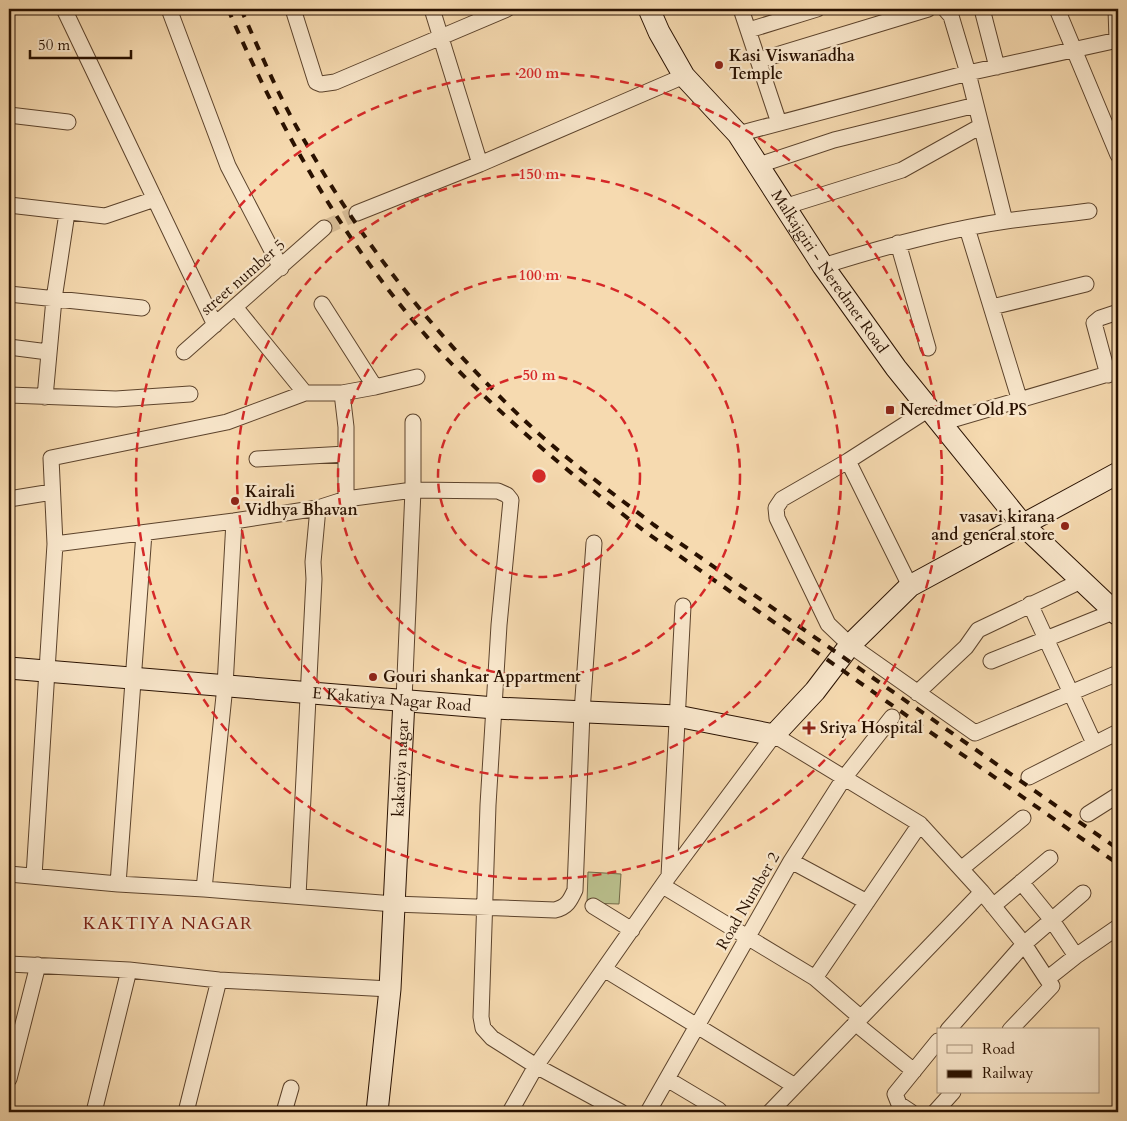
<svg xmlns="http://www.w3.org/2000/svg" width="1127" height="1121" viewBox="0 0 1127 1121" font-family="Cardo,serif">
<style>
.green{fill:#bac08d;stroke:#726846}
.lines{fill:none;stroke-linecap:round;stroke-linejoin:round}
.street-tunnel{stroke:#d7bc96;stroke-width:15;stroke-dasharray:15 8;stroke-linecap:butt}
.street-casing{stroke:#5c432c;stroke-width:17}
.secondary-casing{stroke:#291100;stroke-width:23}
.street{stroke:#f9e7cc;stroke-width:15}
.secondary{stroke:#f9e7cc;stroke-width:21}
.rail{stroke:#291100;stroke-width:4;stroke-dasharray:9 9;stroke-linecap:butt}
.ring{fill:none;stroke:#d62828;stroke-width:2.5;stroke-dasharray:9 6}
.poi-dot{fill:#8f2418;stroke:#f9e7cc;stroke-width:2}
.labels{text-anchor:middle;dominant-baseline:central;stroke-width:4.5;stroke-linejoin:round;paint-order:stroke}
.poi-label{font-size:16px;font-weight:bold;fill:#291100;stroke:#f9e7cc;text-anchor:start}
.street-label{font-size:16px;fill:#291100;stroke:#f9e7cc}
.neighbourhood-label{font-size:18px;letter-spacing:1px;fill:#7a1f14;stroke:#f9e7cc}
.centre{fill:#d62828;stroke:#f9e7cc;stroke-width:2.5}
.ring-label{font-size:15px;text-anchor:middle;font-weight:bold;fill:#d62828;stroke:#f9e7cc;stroke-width:4.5;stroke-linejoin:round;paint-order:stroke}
</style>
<rect width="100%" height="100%" fill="#f6dab0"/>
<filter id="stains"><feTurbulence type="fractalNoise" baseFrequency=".004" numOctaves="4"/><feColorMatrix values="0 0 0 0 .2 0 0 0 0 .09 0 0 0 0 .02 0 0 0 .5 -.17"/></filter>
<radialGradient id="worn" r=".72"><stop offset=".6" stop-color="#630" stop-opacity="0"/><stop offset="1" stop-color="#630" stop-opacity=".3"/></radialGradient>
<path class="green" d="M 588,872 L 621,874 L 619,904 L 587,903 Z"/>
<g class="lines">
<path class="street-tunnel" d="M 324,228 L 357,213"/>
<defs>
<path id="street" d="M 64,9 L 215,325
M 169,9 L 228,166 L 281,268
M 293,9 L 316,82 L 321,84 L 335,82 L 507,9
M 432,9 L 480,164
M 741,9 L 779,123
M 945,9 L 951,16 L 968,73 L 1005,221
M 982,9 L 997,67
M 1057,9 L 1118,155
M 1116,9 L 1117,40
M 749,30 L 817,9
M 760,60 L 928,9
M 9,115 L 68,122
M 738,134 L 968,73 L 1118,40
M 759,165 L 834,140 L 976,105
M 9,205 L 105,216 L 155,199
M 787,206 L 902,170 L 981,126
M 357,213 L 480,164 L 684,76
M 967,228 L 1020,401
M 898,243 L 928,348
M 823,266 C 883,247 944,230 1006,221 C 1033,217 1062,215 1089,211
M 9,294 L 142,308
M 235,307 L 305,393
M 992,307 L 1086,284
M 9,347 L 48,352
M 184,352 L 324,228
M 1108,375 L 1094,323 L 1100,318 L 1118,312
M 375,387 L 417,377
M 342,393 L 346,427 L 346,499
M 9,395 L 116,399 L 190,394
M 45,397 L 54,299 L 67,213
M 929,409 L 848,461 L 782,499 L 776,508 L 777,518 L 828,624 L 850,645 L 975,733 L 1118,673
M 941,423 L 1118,371
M 257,459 L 346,454
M 848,461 L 910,586
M 9,499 L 52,492
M 55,544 L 234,521 L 318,508 L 346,499 L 413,490 L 498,491 L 507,495 L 511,500 L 499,625 L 488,805 L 481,1017 L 483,1028 L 492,1038 L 536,1066 L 621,1112
M 1030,604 L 1094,743
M 991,661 L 1118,610
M 917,693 L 966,647 L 978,630 L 1081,581
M 404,700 L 413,490 L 413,422
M 1029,777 L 1118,732
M 1088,814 L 1118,795
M 791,861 L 867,902
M 961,869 L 1023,818
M 9,874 L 118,884 L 204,889 L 394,904 L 555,910 C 567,907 570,901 575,890 L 582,712 L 594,543
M 34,876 L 55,544 L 51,458 L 227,422 L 305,393 L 342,393 L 375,387 L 322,304
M 669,876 L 683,606
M 1021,882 L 1051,919 L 1076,956
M 118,884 L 144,533
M 663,886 L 815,978 L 860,1017
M 204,889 L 225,686 L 234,521
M 298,896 L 314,579 L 313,562 L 318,508
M 593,906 L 632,930
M 993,906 L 1050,858
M 9,964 L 129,970 L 219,980 L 390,989
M 604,969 L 795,1086
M 815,978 L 920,824
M 855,1023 L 914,1071
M 948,1030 L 1024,944 L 1083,893
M 1010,1030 L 1052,986 L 1047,979
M 9,1079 L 38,965
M 667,1079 L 719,1110
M 94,1112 L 129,970
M 186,1112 L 219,980
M 284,1112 L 291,1088
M 510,1112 L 536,1066 L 669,876 L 774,735 L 920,824 L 982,892 L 1024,944 L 1047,979 L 1076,956 L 1118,927
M 648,1112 L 791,861 L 844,778 L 892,717
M 770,1112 L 982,892
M 911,1112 L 899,1104 L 895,1094 L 938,1041
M 935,1112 L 953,1092"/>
<g id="secondary">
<path id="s1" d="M 649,9 L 659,32 L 684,76 L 738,134 L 823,266 L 896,368 L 1023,525 L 1118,615"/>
<path id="s2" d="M 9,668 L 495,708 L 677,716 L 774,735 L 815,691 L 850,645 L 910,586 L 1118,473"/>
<path id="s3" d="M 377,1112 L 390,989 L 404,700"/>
</g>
</defs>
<use href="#street" class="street-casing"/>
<use href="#secondary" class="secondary-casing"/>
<use href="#street" class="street"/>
<use href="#secondary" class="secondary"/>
<path class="rail" d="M 228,9 C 283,136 354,261 450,362 C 511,425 578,480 647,533 L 1118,864
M 241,9 C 261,54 281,102 307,145 C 365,247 438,339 524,420 C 564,458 610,491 654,525 L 1118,849"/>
</g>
<g class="ring">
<circle cx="539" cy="476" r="101"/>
<circle cx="539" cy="476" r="201"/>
<circle cx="539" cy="476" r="302"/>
<circle cx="539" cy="476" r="403"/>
</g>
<g class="poi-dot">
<circle cx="719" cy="65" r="5"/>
<rect x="885" y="405" width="10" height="10" rx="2.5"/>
<circle cx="235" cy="501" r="5"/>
<circle cx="1065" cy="526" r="5"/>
<circle cx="373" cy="677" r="5"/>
<path d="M806.5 720.5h5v5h5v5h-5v5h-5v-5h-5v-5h5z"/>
</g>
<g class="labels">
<g class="poi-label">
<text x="729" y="56">Kasi Viswanadha<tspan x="729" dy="18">Temple</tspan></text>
<text x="900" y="410">Neredmet Old PS</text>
<text x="245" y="492">Kairali<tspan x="245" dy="18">Vidhya Bhavan</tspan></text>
<text x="1055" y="517" text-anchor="end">vasavi kirana<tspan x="1055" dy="18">and general store</tspan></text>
<text x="383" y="677">Gouri shankar Appartment</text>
<text x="820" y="728">Sriya Hospital</text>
</g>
<g class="street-label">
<text stroke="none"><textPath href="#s1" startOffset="320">Malkajgiri - Neredmet Road</textPath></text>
<text transform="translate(243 277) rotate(-41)">street number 5</text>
<text stroke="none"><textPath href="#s2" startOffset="384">E Kakatiya Nagar Road</textPath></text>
<text stroke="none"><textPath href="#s3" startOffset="345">kakatiya nagar</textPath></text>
<text transform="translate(748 901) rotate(-60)">Road Number 2</text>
</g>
<g class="neighbourhood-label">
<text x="168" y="923">KAKTIYA NAGAR</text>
</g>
</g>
<circle cx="539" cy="476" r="8" class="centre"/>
<g class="ring-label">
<text x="539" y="78">200 m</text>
<text x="539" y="179">150 m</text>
<text x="539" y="280">100 m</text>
<text x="539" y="380">50 m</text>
</g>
<rect width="1127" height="1121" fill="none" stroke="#f6dab0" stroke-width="30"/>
<rect x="10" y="10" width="1107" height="1101" fill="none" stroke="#291100" stroke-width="2.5"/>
<rect x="15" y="15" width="1097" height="1091" fill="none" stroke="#291100"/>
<rect x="937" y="1028" width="162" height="65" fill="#f9e7cc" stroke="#a6917a"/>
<rect x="947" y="1045" width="25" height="8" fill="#f9e7cc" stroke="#a6917a"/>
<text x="982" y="1054" font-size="15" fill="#291100">Road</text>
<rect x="947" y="1070" width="25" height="8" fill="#291100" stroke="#a6917a"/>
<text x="982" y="1078" font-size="15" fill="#291100">Railway</text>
<path d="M30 50v8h101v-8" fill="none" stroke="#291100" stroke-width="2.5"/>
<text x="38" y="50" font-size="15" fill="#291100" stroke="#f9e7cc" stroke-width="4" paint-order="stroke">50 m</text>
<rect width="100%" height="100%" filter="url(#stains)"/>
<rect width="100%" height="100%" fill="url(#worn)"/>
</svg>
